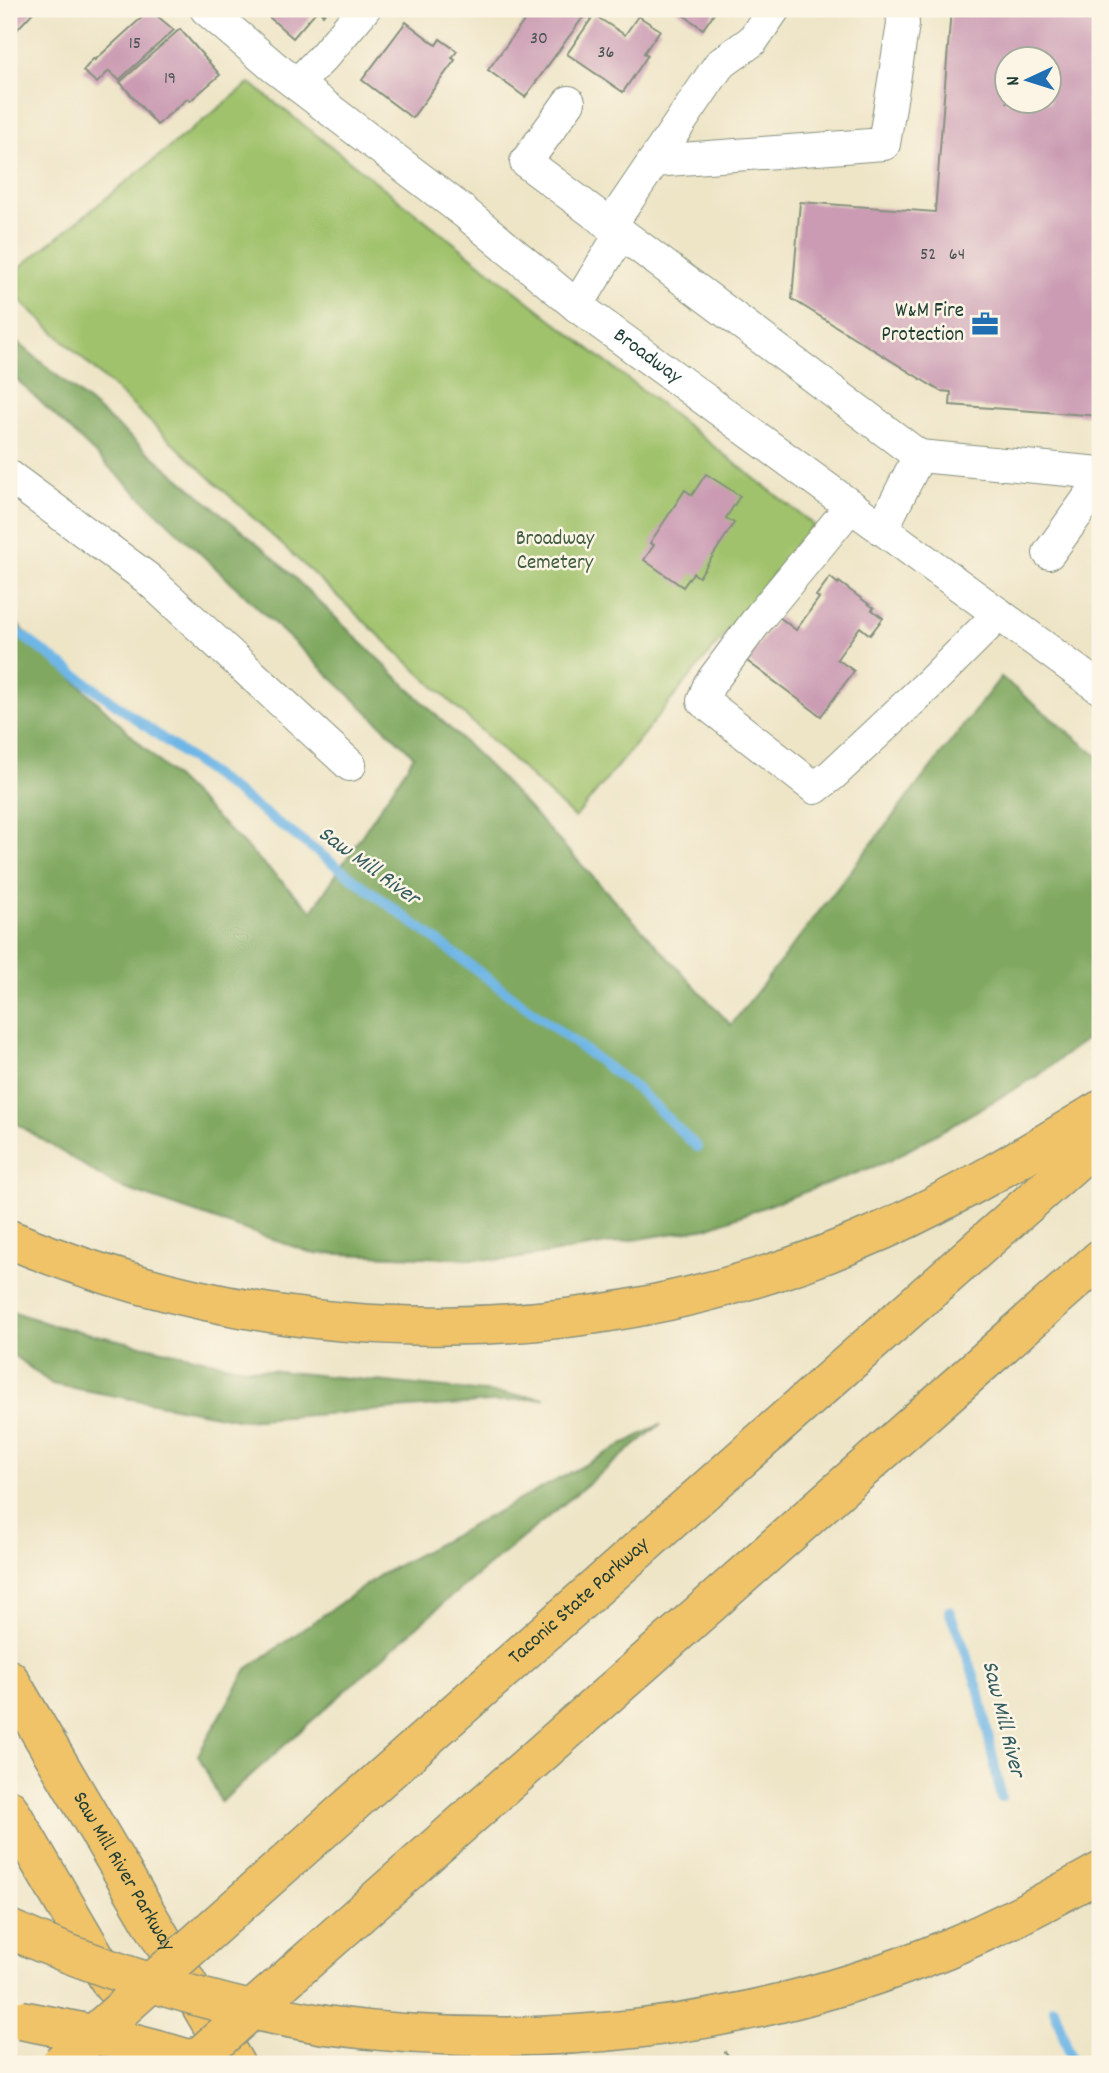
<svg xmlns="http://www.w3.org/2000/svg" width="1109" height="2073" viewBox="0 0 1109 2073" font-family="Dekko,sans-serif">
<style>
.green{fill:#a0c26c;stroke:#608050;stroke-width:2}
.forest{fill:#80a860;stroke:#50724a;stroke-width:2}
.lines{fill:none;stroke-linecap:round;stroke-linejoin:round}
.stream{stroke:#6eb6e6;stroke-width:10}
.building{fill:#ca9bb3;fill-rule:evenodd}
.minor-casing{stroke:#86917e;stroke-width:34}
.highway-casing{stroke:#86917e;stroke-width:41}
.path{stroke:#86917e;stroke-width:4.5;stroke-dasharray:2 5;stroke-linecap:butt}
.minor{stroke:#fff;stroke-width:32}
.highway{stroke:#f1c369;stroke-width:38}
.highway-bridge-casing{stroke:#86917e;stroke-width:41;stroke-linecap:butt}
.highway-bridge{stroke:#f1c369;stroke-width:38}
.labels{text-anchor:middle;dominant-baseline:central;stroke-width:5;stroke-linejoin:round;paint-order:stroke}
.number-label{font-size:18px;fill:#4a5454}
.poi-label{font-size:21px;fill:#1f3d34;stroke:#fcf5e5;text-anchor:end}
.street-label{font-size:21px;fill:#1f3d34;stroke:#fcf5e5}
.park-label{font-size:21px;fill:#3f5e42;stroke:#fcf5e5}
.water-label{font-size:23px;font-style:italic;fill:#335b60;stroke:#fcf5e5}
</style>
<rect width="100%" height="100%" fill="#fcf5e5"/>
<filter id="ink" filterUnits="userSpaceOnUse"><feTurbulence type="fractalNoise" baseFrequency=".0143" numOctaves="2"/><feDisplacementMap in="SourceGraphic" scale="14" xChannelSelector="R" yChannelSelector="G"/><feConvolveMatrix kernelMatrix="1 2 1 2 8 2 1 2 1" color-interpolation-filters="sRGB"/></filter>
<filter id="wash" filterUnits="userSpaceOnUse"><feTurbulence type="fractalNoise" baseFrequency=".00686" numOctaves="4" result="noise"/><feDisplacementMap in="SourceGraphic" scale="28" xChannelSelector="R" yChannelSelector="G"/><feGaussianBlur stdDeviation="1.57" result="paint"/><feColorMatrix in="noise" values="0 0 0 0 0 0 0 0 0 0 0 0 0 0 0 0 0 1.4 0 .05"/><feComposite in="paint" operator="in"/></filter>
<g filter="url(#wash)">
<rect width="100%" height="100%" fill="#eee5c7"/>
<path class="green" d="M 250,83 L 814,525 L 575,818 L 9,290 L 9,276 Z"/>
<path class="forest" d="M 9,335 L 274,558 L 493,770 L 731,1025 L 1001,677 L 1100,758 L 1100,1029 L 1037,1076 L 889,1161 L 707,1228 L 507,1260 L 312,1253 L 117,1186 L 9,1119 L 9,616 L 312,911 L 414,756 L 9,372 Z
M 9,1310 L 52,1325 L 238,1367 L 545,1398 L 243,1420 L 52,1384 L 9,1352 Z
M 661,1424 L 448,1599 L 221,1802 L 198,1755 L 247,1669 L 380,1575 Z"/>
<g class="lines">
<path class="stream" d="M 9,626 L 296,836 L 637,1089 L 697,1147
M 949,1611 L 965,1650 L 979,1691 L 1001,1797
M 1054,2008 L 1073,2064"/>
</g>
<g id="blocks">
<path class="building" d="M 9,9 L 36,9 L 13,34 L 9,30 Z
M 260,9 L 328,9 L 323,15 L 318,9 L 293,38 Z
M 533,9 L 589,9 L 525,97 L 488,70 Z
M 675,9 L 717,9 L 703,29 Z
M 951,9 L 1100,9 L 1100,416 L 950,405 L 951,392 L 940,391 L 792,299 L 800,202 L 935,212 ZM 1007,60 L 1050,60 L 1050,102 L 1007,102 Z
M 150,10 L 174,30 L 119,80 L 109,71 L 97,83 L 83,71 L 94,58 L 95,60 Z
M 594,15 L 625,35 L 638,16 L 660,30 L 644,53 L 648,55 L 623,92 L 567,54 Z
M 406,22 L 436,45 L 440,39 L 457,51 L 452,58 L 455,60 L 412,118 L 362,80 Z
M 180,29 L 220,75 L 190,101 L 188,98 L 157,125 L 120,82 Z
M 706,474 L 740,496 L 726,518 L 734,523 L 699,577 L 693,573 L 683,587 L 644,560 L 654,545 L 650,543 L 685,490 L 692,495 Z
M 830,577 L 838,584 L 839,582 L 874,608 L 872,610 L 883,618 L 870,635 L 860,627 L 837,659 L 854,671 L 821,716 L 747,661 L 779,617 L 796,630 L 819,598 L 816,596 Z"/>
</g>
</g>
<g filter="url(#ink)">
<use href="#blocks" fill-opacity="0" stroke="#86917e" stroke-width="2"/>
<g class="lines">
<defs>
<g id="minor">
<path id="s1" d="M 206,9 L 274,67 L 464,212 L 577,306 L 1100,688"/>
<path d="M 297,84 L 324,56 L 364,9"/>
<path d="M 569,102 L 526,162 L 919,456"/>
<path d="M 654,161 L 884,144 L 903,24 L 902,9"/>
<path d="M 610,226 L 719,65 L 752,41 L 774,9"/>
<path d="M 577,306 L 621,233"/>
<path d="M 9,476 L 147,578 L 350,765"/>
<path d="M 851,506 L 761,615 L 709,685 L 703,701 L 815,788 L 832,775 L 928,685 L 999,614"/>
<path d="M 882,529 L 919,456 L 1100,473"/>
<path d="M 1049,553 L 1100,482"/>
</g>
<g id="highway">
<path d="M 9,1239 C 292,1357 603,1355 884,1230 C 959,1196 1029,1153 1100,1110"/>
<path id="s2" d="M 9,1679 L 235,2064"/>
<path d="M 9,1809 L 112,1985"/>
<path id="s3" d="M 315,1837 L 1100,1140"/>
<path d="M 360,1914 L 1100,1259"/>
<path d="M 325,2025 C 540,2053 743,2031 944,1950 C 998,1928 1049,1900 1100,1872"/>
</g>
</defs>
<use href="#minor" class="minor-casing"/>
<use href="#highway" class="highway-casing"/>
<path class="path" d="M 716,2064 L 727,2052"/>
<use href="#minor" class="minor"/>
<use href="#highway" class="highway"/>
<defs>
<path id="highway-bridge" d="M 9,1929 C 111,1974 215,2006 325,2025
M 21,2020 C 83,2032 145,2044 204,2064
M 60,2064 L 315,1837
M 191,2064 L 360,1914"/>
</defs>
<use href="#highway-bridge" class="highway-bridge-casing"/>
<use href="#highway-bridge" class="highway-bridge"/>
</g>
</g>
<defs>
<symbol id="office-bare" viewBox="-9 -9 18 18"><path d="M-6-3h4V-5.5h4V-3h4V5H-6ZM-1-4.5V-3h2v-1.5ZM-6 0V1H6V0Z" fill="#1f6fb2" stroke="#fcf5e5" stroke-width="2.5" paint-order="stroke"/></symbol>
</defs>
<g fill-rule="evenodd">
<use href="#office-bare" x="966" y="305" width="38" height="38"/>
</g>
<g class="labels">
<g class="number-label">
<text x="539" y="39">30</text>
<text x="135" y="44">15</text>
<text x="606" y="53">36</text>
<text x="170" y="79">19</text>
<text x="928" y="255">52</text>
<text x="957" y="255">64</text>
</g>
<g class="poi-label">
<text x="964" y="312">W&amp;M Fire<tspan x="964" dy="24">Protection</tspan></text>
</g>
<g class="street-label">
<text stroke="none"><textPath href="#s1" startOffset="562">Broadway</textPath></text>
<text stroke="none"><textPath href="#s3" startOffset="354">Taconic State Parkway</textPath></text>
<text stroke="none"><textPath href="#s2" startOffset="224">Saw Mill River Parkway</textPath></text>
</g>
<g class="park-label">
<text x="555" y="540">Broadway<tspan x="555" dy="24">Cemetery</tspan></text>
</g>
<g class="water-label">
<text transform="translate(368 867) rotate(36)">Saw Mill River</text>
<text transform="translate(1002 1719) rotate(76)">Saw Mill River</text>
</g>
</g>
<rect width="1109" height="2073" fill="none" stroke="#fcf5e5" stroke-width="35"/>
<g transform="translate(1028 80) rotate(266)"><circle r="33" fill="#fcf5e5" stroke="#a4ab9e" stroke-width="2"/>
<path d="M0-5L12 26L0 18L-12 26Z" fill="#1f6fb2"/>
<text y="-10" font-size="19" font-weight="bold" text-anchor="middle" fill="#1f3d34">N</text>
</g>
</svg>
